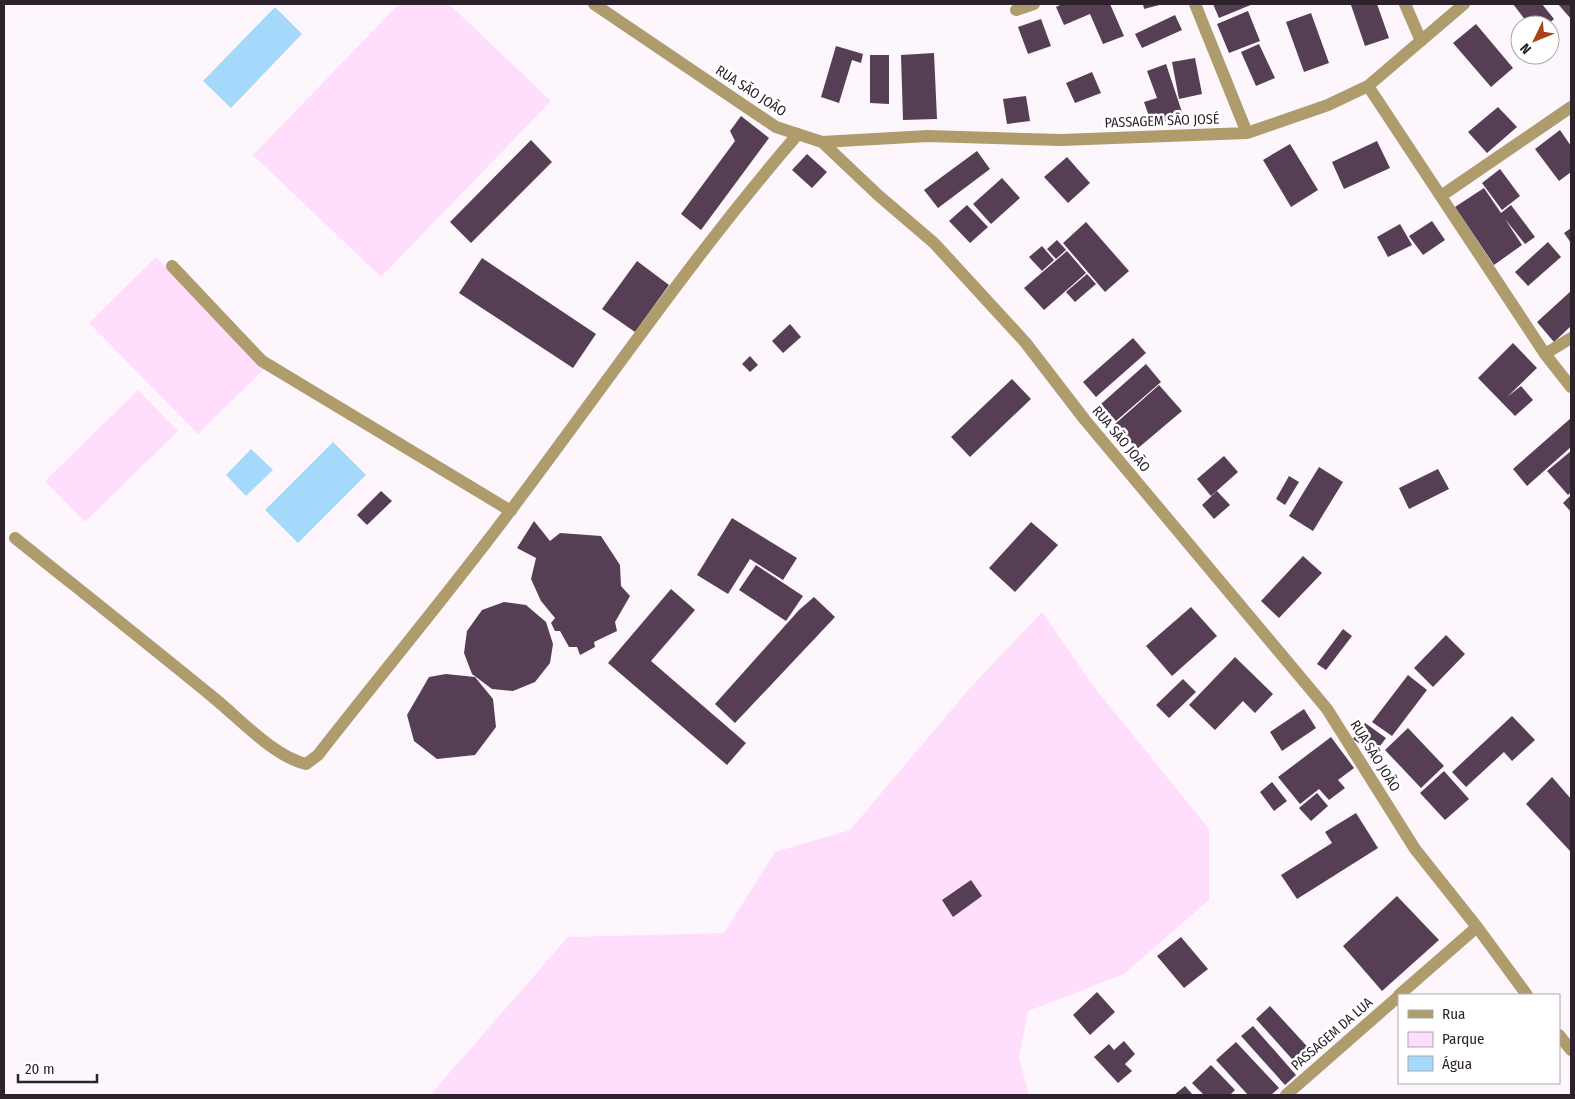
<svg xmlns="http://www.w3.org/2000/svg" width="1575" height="1099" viewBox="0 0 1575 1099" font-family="'Fira Sans Condensed',sans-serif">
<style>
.green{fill:#ffddfc}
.water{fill:#a4d9fc}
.building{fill:#563e54}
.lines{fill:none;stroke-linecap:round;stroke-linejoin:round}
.minor{stroke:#ae9c6c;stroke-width:12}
.labels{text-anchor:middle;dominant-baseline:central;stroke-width:5;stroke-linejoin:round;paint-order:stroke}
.street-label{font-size:14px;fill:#2d222c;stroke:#fff}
</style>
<rect width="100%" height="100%" fill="#fdf7fd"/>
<path class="green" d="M 399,4 L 449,4 L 551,101 L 381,277 L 253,155 Z
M 156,257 L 265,368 L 198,434 L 89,323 Z
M 138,390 L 178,431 L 85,522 L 45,481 Z
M 1042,612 L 1094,687 L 1209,829 L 1209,900 L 1124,974 L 1028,1011 L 1019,1058 L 1029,1095 L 430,1095 L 568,937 L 724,933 L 775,852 L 850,830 L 970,688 Z"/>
<path class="water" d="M 275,7 L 302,34 L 231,108 L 203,81 Z
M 333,442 L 366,475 L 298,543 L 265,510 Z
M 251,449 L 273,470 L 246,496 L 226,475 Z"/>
<path class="building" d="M 1062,4 L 1110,4 L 1124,36 L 1103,44 L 1090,14 L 1064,25 L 1056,7 Z
M 1143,4 L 1163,4 L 1144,9 Z
M 1213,4 L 1253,4 L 1219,18 Z
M 1353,4 L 1377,4 L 1389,38 L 1365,46 L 1351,5 Z
M 1513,4 L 1542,4 L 1554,19 L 1547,25 L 1529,25 Z
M 1558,4 L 1571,4 L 1571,19 Z
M 1248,11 L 1260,41 L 1229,53 L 1217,24 Z
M 1311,13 L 1329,63 L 1304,72 L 1286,22 Z
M 1175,15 L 1182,30 L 1142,48 L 1135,34 Z
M 1041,19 L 1051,46 L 1028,54 L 1018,27 Z
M 1476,24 L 1513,68 L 1491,87 L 1453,43 Z
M 1259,44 L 1275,78 L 1256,86 L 1241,52 Z
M 836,46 L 863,54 L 861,63 L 852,60 L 839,103 L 821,97 Z
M 934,53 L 937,119 L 903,120 L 901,55 Z
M 870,55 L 889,55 L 889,104 L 870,103 Z
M 1195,58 L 1202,94 L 1179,99 L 1172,62 Z
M 1166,64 L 1183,115 L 1152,125 L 1144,102 L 1157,98 L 1147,71 Z
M 1092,72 L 1101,93 L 1075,103 L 1066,83 Z
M 1026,96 L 1030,121 L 1007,124 L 1003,99 Z
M 1498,107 L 1517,127 L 1487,153 L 1468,132 Z
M 741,116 L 769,138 L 701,230 L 681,214 L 735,141 L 730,131 Z
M 1560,130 L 1571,146 L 1571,172 L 1559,181 L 1535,149 Z
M 531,140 L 552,162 L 471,243 L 450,222 Z
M 1377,141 L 1390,168 L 1344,189 L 1332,162 Z
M 1290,144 L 1318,190 L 1291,207 L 1263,160 Z
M 977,151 L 990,169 L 938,208 L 924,190 Z
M 807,154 L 827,172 L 812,188 L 792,170 Z
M 1067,157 L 1090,183 L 1068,203 L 1044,177 Z
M 1500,169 L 1520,196 L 1502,210 L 1482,183 Z
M 1002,178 L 1020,198 L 991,224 L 973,204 Z
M 1484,188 L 1501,213 L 1511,205 L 1535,237 L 1525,244 L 1505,219 L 1522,245 L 1494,265 L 1455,207 Z
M 967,205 L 988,227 L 970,243 L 949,221 Z
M 1432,221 L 1445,240 L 1423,255 L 1409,236 Z
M 1086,222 L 1129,271 L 1105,292 L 1063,243 Z
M 1400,224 L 1412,245 L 1388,257 L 1377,237 Z
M 1571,228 L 1571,243 L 1564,233 Z
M 1057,240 L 1066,250 L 1056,259 L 1047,249 Z
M 1548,242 L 1561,257 L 1528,286 L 1515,272 Z
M 1042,246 L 1054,260 L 1042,271 L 1029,257 Z
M 1067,251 L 1086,273 L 1044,310 L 1024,288 Z
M 482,258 L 596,334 L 573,368 L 459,293 Z
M 637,261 L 669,285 L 635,332 L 602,309 Z
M 1087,274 L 1096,284 L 1075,302 L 1066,292 Z
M 1571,291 L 1571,326 L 1554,342 L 1537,322 Z
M 790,324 L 801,337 L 783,353 L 772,341 Z
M 1133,338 L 1146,353 L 1096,397 L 1083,382 Z
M 1513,343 L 1537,368 L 1507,397 L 1521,386 L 1533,400 L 1515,416 L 1478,378 Z
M 750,356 L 758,365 L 750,372 L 742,364 Z
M 1146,364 L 1161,382 L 1116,421 L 1101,404 Z
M 1012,379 L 1031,399 L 970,457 L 951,437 Z
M 1159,385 L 1182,411 L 1137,449 L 1115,424 Z
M 1571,418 L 1571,447 L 1527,486 L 1513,469 Z
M 1571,451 L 1571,492 L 1568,495 L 1547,471 Z
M 1224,456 L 1238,472 L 1211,496 L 1197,479 Z
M 1319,467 L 1343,482 L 1313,531 L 1289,516 Z
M 1438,469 L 1449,489 L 1409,509 L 1399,488 Z
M 1289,476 L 1299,482 L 1285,505 L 1276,499 Z
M 381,491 L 392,501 L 367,525 L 357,515 Z
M 1217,491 L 1230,505 L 1214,519 L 1202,505 Z
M 1571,495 L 1571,512 L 1563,503 Z
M 732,518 L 797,558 L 783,580 L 750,559 L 728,594 L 697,575 Z
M 534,521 L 550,541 L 560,533 L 601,536 L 620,565 L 621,586 L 630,596 L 615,622 L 617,631 L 594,642 L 595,647 L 580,655 L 577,647 L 569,647 L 560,631 L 555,631 L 551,623 L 555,618 L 541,601 L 531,579 L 536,558 L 517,548 Z
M 1031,522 L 1058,545 L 1015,592 L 989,568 Z
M 1303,556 L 1322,573 L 1279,618 L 1261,601 Z
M 756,565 L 803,596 L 786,621 L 739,590 Z
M 671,589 L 695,610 L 651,661 L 746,743 L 727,765 L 608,663 Z
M 814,597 L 835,617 L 735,723 L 715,704 L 799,610 Z
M 504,602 L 526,605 L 546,622 L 553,644 L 550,663 L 535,682 L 513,691 L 492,689 L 472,674 L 464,653 L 467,631 L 482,610 Z
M 1191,607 L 1217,636 L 1172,676 L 1146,646 Z
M 1343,629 L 1352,636 L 1326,670 L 1317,664 Z
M 1446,635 L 1465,654 L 1433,687 L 1414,668 Z
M 1235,657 L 1273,694 L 1255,713 L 1243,701 L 1215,730 L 1189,705 Z
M 446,674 L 475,677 L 493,699 L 496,727 L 475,755 L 437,759 L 414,741 L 407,715 L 429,677 Z
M 1408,675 L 1427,690 L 1392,736 L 1372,722 Z
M 1183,679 L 1196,692 L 1169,718 L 1156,705 Z
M 1304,709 L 1316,728 L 1282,751 L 1270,732 Z
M 1512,716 L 1535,740 L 1512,761 L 1504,752 L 1466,787 L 1452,772 Z
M 1365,723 L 1386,738 L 1374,754 L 1353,739 Z
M 1408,728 L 1444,766 L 1421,788 L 1385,750 Z
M 1331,737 L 1354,768 L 1338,780 L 1345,788 L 1329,800 L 1319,789 L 1300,804 L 1278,777 Z
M 1444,771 L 1469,799 L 1445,820 L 1420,793 Z
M 1552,777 L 1571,799 L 1571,852 L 1526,804 Z
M 1272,782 L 1287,801 L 1274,811 L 1260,792 Z
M 1317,793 L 1328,806 L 1311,821 L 1299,808 Z
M 1356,813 L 1378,848 L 1297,899 L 1281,875 L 1332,843 L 1325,832 Z
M 971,880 L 982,896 L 953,917 L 942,900 Z
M 1397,896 L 1439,940 L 1382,991 L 1343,946 Z
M 1181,937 L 1208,969 L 1184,988 L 1157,956 Z
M 1097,992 L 1115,1012 L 1090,1035 L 1073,1015 Z
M 1270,1006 L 1315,1055 L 1300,1068 L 1256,1019 Z
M 1253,1026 L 1296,1075 L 1285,1085 L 1241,1036 Z
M 1124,1041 L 1135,1054 L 1125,1064 L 1132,1071 L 1118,1083 L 1094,1057 L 1109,1044 L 1114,1050 Z
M 1236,1042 L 1279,1088 L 1271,1095 L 1248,1095 L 1216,1060 Z
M 1211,1065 L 1235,1090 L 1230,1095 L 1204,1095 L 1192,1083 Z
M 1185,1086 L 1193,1095 L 1174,1095 Z"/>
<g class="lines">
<path class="minor" d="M 594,4 L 776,127 L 822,142 L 878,195 L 934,243 L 1025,342 L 1085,420 L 1327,709 L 1415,849 L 1477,927 L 1527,995
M 1195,4 L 1247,133
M 1405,4 L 1421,41
M 1016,10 L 1034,4
M 1368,86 L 1545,354 L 1571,387
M 822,142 L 928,136 L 1061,140 L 1247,133 L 1328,105 L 1368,86 L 1464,4
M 1441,196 L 1571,107
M 172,266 L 262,361 L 511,511
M 1545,354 L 1571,338
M 15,538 C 81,591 148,644 214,698 C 240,719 273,756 306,764 L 318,755 C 382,673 449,593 511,510 C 606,384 695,253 798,134
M 1399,995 L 1477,927
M 1559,1035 L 1571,1050
M 1286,1095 L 1399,996"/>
</g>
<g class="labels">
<g class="street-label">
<text transform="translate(751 91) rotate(33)">RUA SÃO JOÃO</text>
<text transform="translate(1162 121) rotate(-2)">PASSAGEM SÃO JOSÉ</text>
<text transform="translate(1121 439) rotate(50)">RUA SÃO JOÃO</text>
<text transform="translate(1375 756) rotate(58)">RUA SÃO JOÃO</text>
<text transform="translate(1332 1034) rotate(-41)">PASSAGEM DA LUA</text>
</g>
</g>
<rect width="1575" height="1099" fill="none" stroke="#2d222c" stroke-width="10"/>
<rect x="1398" y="994" width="162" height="90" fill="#ffffff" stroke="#aba7ab"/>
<rect x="1408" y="1010" width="25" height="8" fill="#ae9c6c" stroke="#aba7ab"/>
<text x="1442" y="1019" font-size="15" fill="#2d222c">Rua</text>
<rect x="1408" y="1032" width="25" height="15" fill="#ffddfc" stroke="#aba7ab"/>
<text x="1442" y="1044" font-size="15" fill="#2d222c">Parque</text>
<rect x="1408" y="1056" width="25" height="15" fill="#a4d9fc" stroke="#aba7ab"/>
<text x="1442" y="1069" font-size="15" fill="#2d222c">Água</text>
<g transform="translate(1535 40) rotate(227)"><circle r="24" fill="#ffffff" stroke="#aba7ab"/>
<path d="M0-4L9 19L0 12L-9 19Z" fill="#a8421a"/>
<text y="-8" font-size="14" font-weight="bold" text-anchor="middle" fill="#2d222c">N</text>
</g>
<path d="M18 1074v8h79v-8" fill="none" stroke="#2d222c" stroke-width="2.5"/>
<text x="25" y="1074" font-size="15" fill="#2d222c" stroke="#ffffff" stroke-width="4" paint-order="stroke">20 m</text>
</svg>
